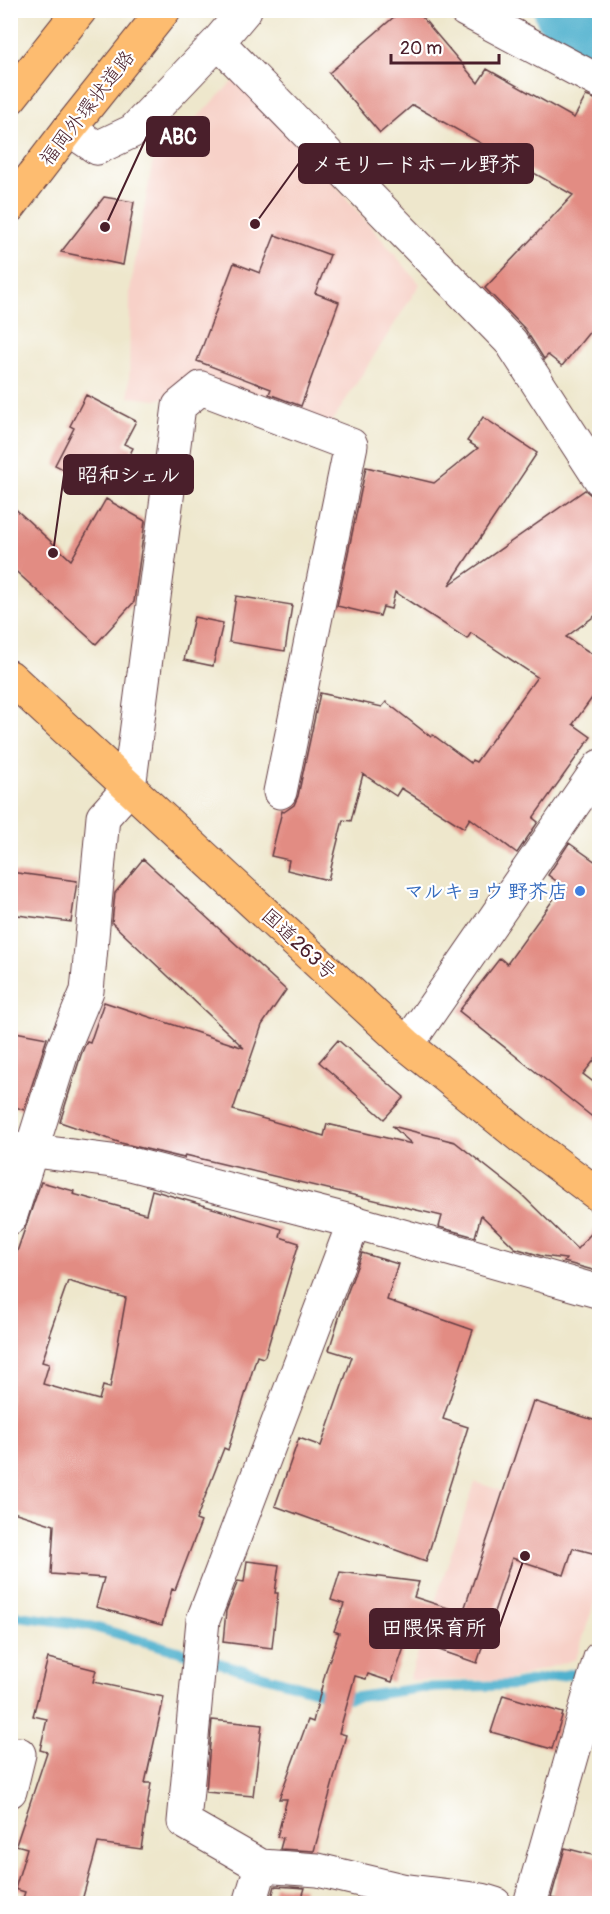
<svg xmlns="http://www.w3.org/2000/svg" width="610" height="1914" viewBox="0 0 610 1914" font-family="Pangolin,'Klee One',sans-serif">
<style>
.built{fill:#f7d1c8}
.lines{fill:none;stroke-linecap:round;stroke-linejoin:round}
.stream{stroke:#4fb1ce;stroke-width:10}
.river{stroke:#4fb1ce;stroke-width:64}
.building{fill:#e28c83;fill-rule:evenodd}
.minor-casing{stroke:#633d43;stroke-width:35}
.highway-casing{stroke:#633d43;stroke-width:35}
.minor{stroke:#fff;stroke-width:33}
.highway{stroke:#fdbc6f;stroke-width:33}
.shop-dot{fill:#3f7fe0;stroke:#fff;stroke-width:2}
.labels{text-anchor:middle;dominant-baseline:central;stroke-width:4.5;stroke-linejoin:round;paint-order:stroke}
.street-label{font-size:20px;fill:#4a1f2b;stroke:#fff}
.shop-label{font-size:20px;font-weight:bold;fill:#366cbe;stroke:#fff;text-anchor:end}
.leader{fill:none;stroke:#4a1f2b;stroke-width:2}
.callout-dot{fill:#4a1f2b;stroke:#fff;stroke-width:2}
.callout{fill:#4a1f2b;stroke:#4a1f2b;stroke-width:2}
.callout-label{font-size:21px;text-anchor:middle;font-weight:bold;fill:#fff}
</style>
<rect width="100%" height="100%" fill="#fff"/>
<filter id="ink" filterUnits="userSpaceOnUse"><feTurbulence type="fractalNoise" baseFrequency=".0167" numOctaves="2"/><feDisplacementMap in="SourceGraphic" scale="12" xChannelSelector="R" yChannelSelector="G"/><feConvolveMatrix kernelMatrix="1 2 1 2 8 2 1 2 1" color-interpolation-filters="sRGB"/></filter>
<filter id="wash" filterUnits="userSpaceOnUse"><feTurbulence type="fractalNoise" baseFrequency=".008" numOctaves="4" result="noise"/><feDisplacementMap in="SourceGraphic" scale="24" xChannelSelector="R" yChannelSelector="G"/><feGaussianBlur stdDeviation="1.35" result="paint"/><feColorMatrix in="noise" values="0 0 0 0 0 0 0 0 0 0 0 0 0 0 0 0 0 1.4 0 .05"/><feComposite in="paint" operator="in"/></filter>
<g filter="url(#wash)">
<rect width="100%" height="100%" fill="#eee7cc"/>
<path class="built" d="M 240,74 L 420,284 L 326,431 L 210,384 L 156,400 L 129,397 L 130,291 L 152,164 Z
M 475,1482 L 599,1523 L 599,1588 L 576,1659 L 508,1680 L 409,1680 Z"/>
<g class="lines">
<path class="stream" d="M 10,1615 L 87,1625 L 344,1699 L 420,1688 L 514,1685 L 570,1674 L 590,1678"/>
<path class="river" d="M 566,10 L 600,28"/>
</g>
<g id="blocks">
<path class="building" d="M 402,10 L 416,10 L 478,83 L 487,69 L 574,118 L 586,96 L 600,101 L 600,319 L 562,366 L 548,355 L 544,359 L 525,329 L 485,288 L 573,195 L 413,105 L 380,133 L 329,73 Z
M 104,197 L 134,202 L 123,265 L 61,252 Z
M 275,235 L 330,255 L 315,293 L 339,302 L 301,406 L 269,394 L 271,389 L 197,361 L 234,263 L 260,273 Z
M 86,395 L 136,421 L 124,444 L 133,448 L 110,493 L 55,465 L 74,428 L 70,426 Z
M 483,417 L 537,453 L 449,585 L 585,490 L 591,495 L 600,497 L 600,612 L 566,637 L 600,659 L 600,687 L 573,724 L 591,737 L 533,818 L 538,822 L 517,853 L 470,818 L 464,828 L 401,788 L 396,796 L 363,774 L 351,821 L 343,820 L 328,880 L 287,870 L 289,860 L 271,856 L 282,811 L 284,812 L 294,805 L 298,796 L 320,693 L 382,707 L 386,702 L 431,737 L 433,735 L 471,763 L 472,760 L 476,762 L 537,677 L 471,633 L 467,639 L 395,592 L 391,609 L 383,607 L 380,616 L 337,606 L 366,467 L 434,483 L 478,448 L 467,441 Z
M 106,499 L 145,521 L 134,602 L 96,644 L 10,566 L 10,504 L 71,560 Z
M 236,596 L 292,605 L 285,651 L 229,642 Z
M 194,617 L 223,623 L 213,666 L 184,660 Z
M 569,843 L 600,865 L 600,1053 L 583,1074 L 600,1087 L 600,1123 L 459,1011 L 500,958 L 507,964 L 563,886 L 548,875 Z
M 143,859 L 286,990 L 262,1025 L 233,1110 L 324,1136 L 327,1124 L 412,1144 L 392,1126 L 455,1142 L 521,1194 L 577,1249 L 600,1224 L 600,1272 L 564,1262 L 566,1259 L 542,1256 L 515,1248 L 481,1215 L 475,1237 L 439,1227 L 442,1216 L 185,1155 L 184,1158 L 121,1143 L 60,1122 L 81,1055 L 85,1045 L 87,1042 L 90,1043 L 104,1002 L 244,1048 L 112,923 L 115,893 Z
M 10,872 L 77,881 L 71,922 L 10,914 Z
M 10,1031 L 47,1038 L 24,1110 L 10,1105 Z
M 338,1040 L 404,1097 L 384,1119 L 319,1062 Z
M 41,1182 L 74,1191 L 73,1194 L 146,1214 L 152,1190 L 282,1229 L 280,1237 L 299,1243 L 265,1356 L 263,1358 L 257,1356 L 228,1450 L 224,1448 L 196,1520 L 201,1522 L 175,1590 L 172,1589 L 162,1625 L 96,1607 L 104,1578 L 51,1574 L 54,1525 L 10,1511 L 10,1272 ZM 68,1281 L 126,1298 L 110,1388 L 103,1386 L 99,1400 L 43,1384 L 49,1364 L 42,1362 L 51,1335 L 49,1335 Z
M 362,1253 L 398,1264 L 387,1300 L 473,1330 L 443,1419 L 468,1427 L 426,1561 L 275,1506 L 299,1438 L 321,1446 L 352,1357 L 329,1350 L 344,1302 Z
M 533,1401 L 600,1422 L 600,1555 L 573,1548 L 564,1575 L 512,1558 L 477,1663 L 407,1639 L 392,1682 L 368,1674 L 366,1679 L 355,1676 L 339,1733 L 346,1735 L 314,1851 L 280,1849 L 283,1838 L 277,1837 L 287,1799 L 279,1799 L 308,1720 L 313,1722 L 326,1670 L 339,1633 L 334,1631 L 344,1604 L 331,1600 L 340,1572 L 419,1582 L 414,1597 L 463,1613 Z
M 247,1561 L 279,1565 L 275,1593 L 278,1593 L 272,1648 L 223,1642 L 226,1611 L 238,1581 L 244,1582 Z
M 48,1658 L 96,1670 L 93,1682 L 164,1697 L 145,1783 L 151,1783 L 141,1849 L 98,1843 L 81,1904 L 21,1904 L 25,1892 L 15,1889 L 27,1848 L 16,1845 L 47,1752 L 40,1750 L 47,1719 L 33,1716 Z
M 503,1695 L 563,1713 L 552,1749 L 491,1732 Z
M 212,1720 L 262,1725 L 253,1796 L 206,1792 Z
M 565,1848 L 600,1857 L 600,1904 L 571,1904 L 551,1898 Z
M 275,1886 L 305,1888 L 300,1904 L 270,1904 Z"/>
</g>
</g>
<g filter="url(#ink)">
<use href="#blocks" fill-opacity="0" stroke="#633d43" stroke-width="1.5"/>
<g class="lines">
<defs>
<path id="minor" d="M 465,10 L 600,82
M 218,42 L 511,342 L 600,479
M 69,129 L 97,148 L 133,131 L 218,42 L 245,10
M 407,1045 L 600,766
M 11,1148 L 127,1163 L 354,1222 L 600,1292
M 10,1218 L 63,1049 L 87,991 L 103,817 L 129,788 L 179,406 L 201,388 L 351,445 L 280,792
M 10,1791 L 19,1754
M 261,1866 L 318,1870 L 402,1890 L 482,1900 L 495,1904
M 250,1904 L 261,1866 L 184,1822 L 203,1620 L 354,1222
M 530,1904 L 600,1658"/>
<path id="highway" d="M 10,98 L 80,10
M 10,206 L 69,129 L 164,10
M 10,677 L 407,1045 L 521,1137 L 600,1196"/>
</defs>
<use href="#minor" class="minor-casing"/>
<use href="#highway" class="highway-casing"/>
<use href="#minor" class="minor"/>
<use href="#highway" class="highway"/>
</g>
</g>
<circle class="shop-dot" cx="580" cy="891" r="6"/>
<g class="labels">
<g class="street-label">
<text transform="translate(87 108) rotate(-52)">福岡外環状道路</text>
<text transform="translate(299 944) rotate(43)">国道263号</text>
</g>
<g class="shop-label">
<text x="568" y="891">マルキョウ 野芥店</text>
</g>
</g>
<path class="leader" d="M105 227L147 136M255 224L299 163M53 553L64 475M525 1556L499 1628"/>
<g class="callout-dot">
<circle cx="105" cy="227" r="6"/>
<circle cx="255" cy="224" r="6"/>
<circle cx="53" cy="553" r="6"/>
<circle cx="525" cy="1556" r="6"/>
</g>
<g class="callout">
<rect x="147" y="117" width="62" height="39" rx="6"/>
<rect x="299" y="144" width="234" height="39" rx="6"/>
<rect x="64" y="455" width="129" height="39" rx="6"/>
<rect x="370" y="1609" width="129" height="39" rx="6"/>
</g>
<g class="callout-label">
<text x="178" y="144">ABC</text>
<text x="416" y="171">メモリードホール野芥</text>
<text x="129" y="482">昭和シェル</text>
<text x="434" y="1635">田隈保育所</text>
</g>
<rect width="610" height="1914" fill="none" stroke="#fff" stroke-width="36"/>
<path d="M391 54v9h108v-9" fill="none" stroke="#4a1f2b" stroke-width="3"/>
<text x="400" y="54" font-size="18" fill="#4a1f2b" stroke="#ffffff" stroke-width="4.5" paint-order="stroke">20 m</text>
</svg>
